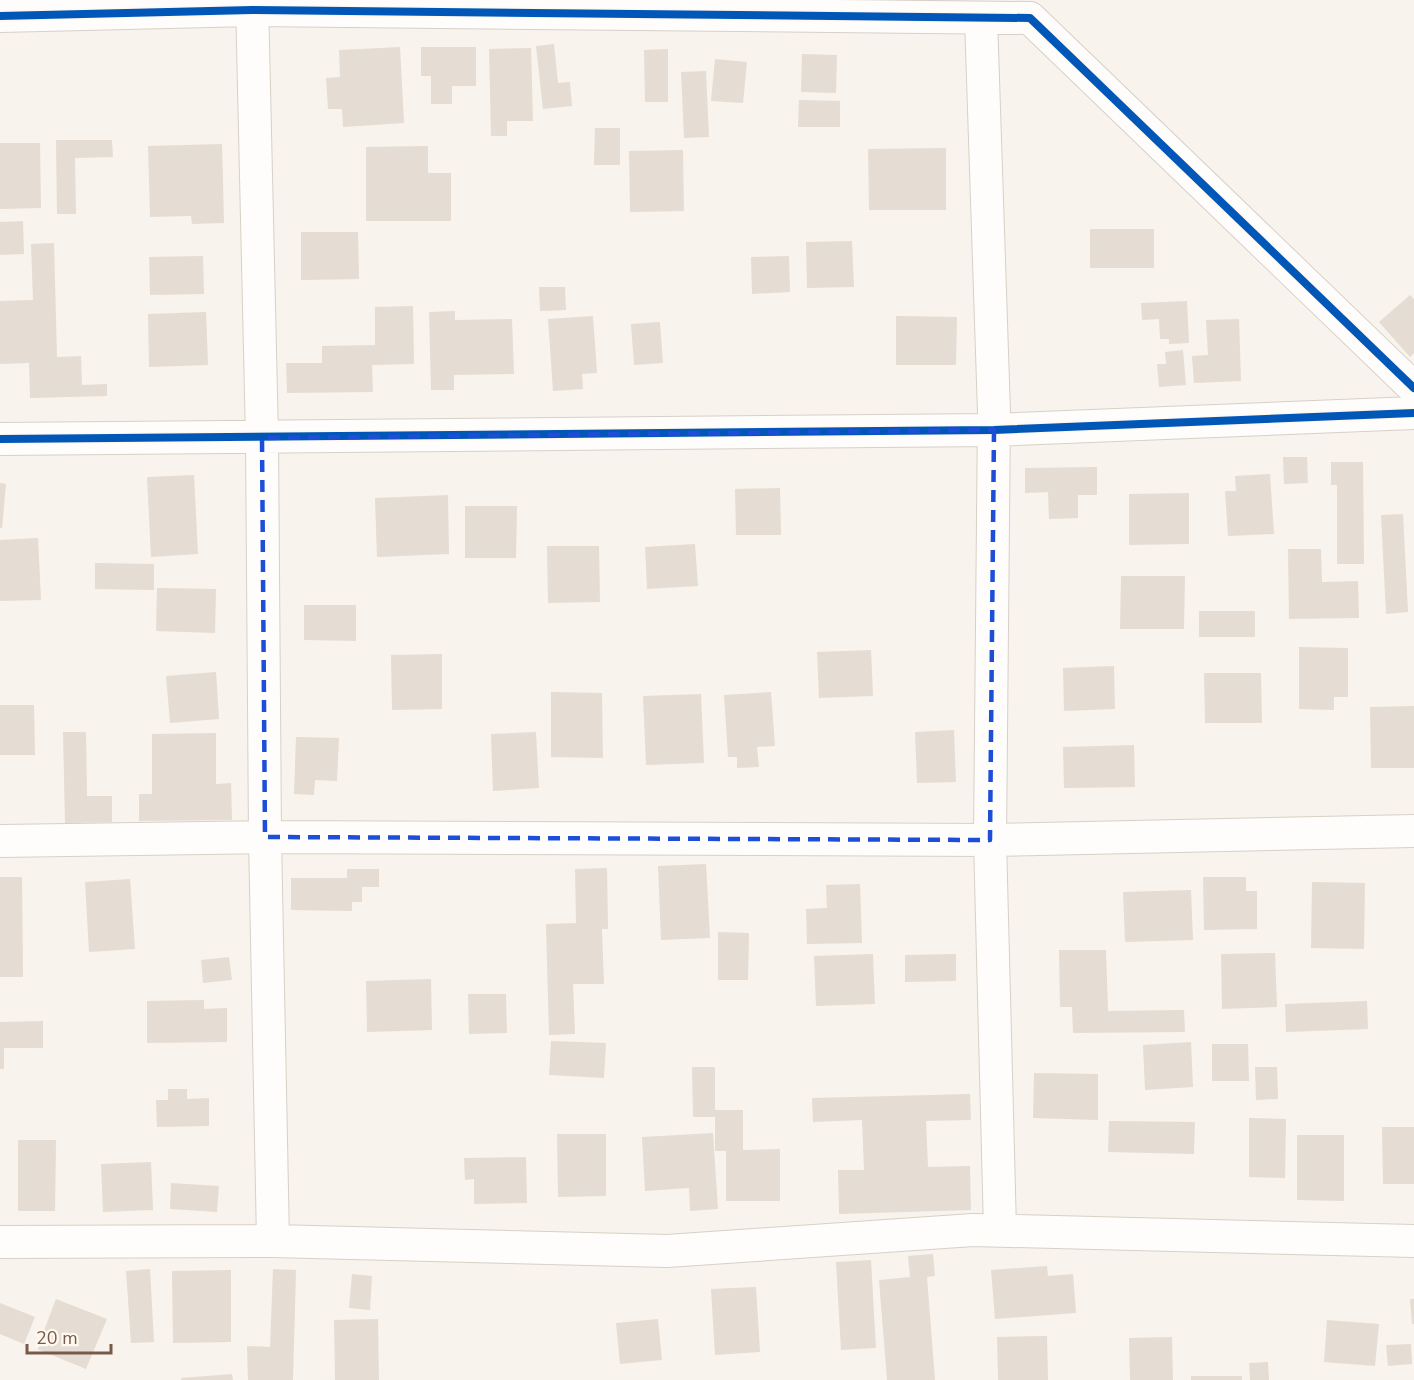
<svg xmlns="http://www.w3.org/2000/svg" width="1414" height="1380" viewBox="0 0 1414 1380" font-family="'Nunito Sans',sans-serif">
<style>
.building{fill:#e5dcd3}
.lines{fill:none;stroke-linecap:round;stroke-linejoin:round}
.minor-casing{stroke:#d7d0c8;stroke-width:34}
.minor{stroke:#fefdfc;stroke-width:32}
.cycleway-casing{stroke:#fff8ee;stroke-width:11}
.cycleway{stroke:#0057b8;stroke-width:8}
.marked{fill:none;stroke:#1d4ed8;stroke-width:4.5;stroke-dasharray:12 8;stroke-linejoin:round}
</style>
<rect width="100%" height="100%" fill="#f8f3ec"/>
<path class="building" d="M 554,44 L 558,83 L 570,82 L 572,106 L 543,109 L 536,46 Z
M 400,47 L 404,123 L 343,127 L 342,109 L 328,109 L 326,78 L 340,77 L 339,50 Z
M 421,47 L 476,47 L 476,86 L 452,86 L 452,104 L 431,104 L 431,76 L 421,76 Z
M 531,48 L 533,121 L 507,121 L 507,136 L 491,136 L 489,49 Z
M 668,49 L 668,102 L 645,102 L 644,50 Z
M 802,54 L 837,55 L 836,93 L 801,92 Z
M 715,59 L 747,62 L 743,103 L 711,101 Z
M 706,71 L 709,137 L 684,138 L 681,72 Z
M 799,100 L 840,101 L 840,127 L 798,127 Z
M 595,128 L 620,128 L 620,165 L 594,165 Z
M 56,140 L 112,140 L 113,157 L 75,158 L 76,214 L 57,214 Z
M 0,143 L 40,143 L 41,208 L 0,209 Z
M 222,144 L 224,223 L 192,224 L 191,216 L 150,217 L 148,146 Z
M 428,146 L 428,173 L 451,173 L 451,221 L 366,221 L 366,147 Z
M 946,148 L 946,210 L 869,210 L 868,149 Z
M 683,150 L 684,211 L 630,212 L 629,151 Z
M 23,221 L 24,254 L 0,255 L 0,222 Z
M 1090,229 L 1154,229 L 1154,268 L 1090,268 Z
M 301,232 L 358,232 L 359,279 L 301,280 Z
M 852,241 L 854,287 L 807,288 L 806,242 Z
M 54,243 L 57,357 L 81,356 L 82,385 L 107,384 L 107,396 L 30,398 L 29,363 L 0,364 L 0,301 L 33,300 L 31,244 Z
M 203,256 L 204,294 L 150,295 L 149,257 Z
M 789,256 L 790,292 L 752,294 L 751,257 Z
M 539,287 L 565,287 L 566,310 L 540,311 Z
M 1410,295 L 1414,299 L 1414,353 L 1410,357 L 1379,322 Z
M 1187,301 L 1189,343 L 1169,344 L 1169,339 L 1160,339 L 1159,319 L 1142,320 L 1141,303 Z
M 413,306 L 414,364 L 372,365 L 373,392 L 287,393 L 286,363 L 322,363 L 322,346 L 375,345 L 375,307 Z
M 455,311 L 455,320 L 512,319 L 514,374 L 454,375 L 454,390 L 431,390 L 429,312 Z
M 206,312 L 208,365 L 149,367 L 148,314 Z
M 593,316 L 597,373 L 582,374 L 583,389 L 553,391 L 548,319 Z
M 896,316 L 957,317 L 956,365 L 896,365 Z
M 1239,319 L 1241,381 L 1194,383 L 1192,356 L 1208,355 L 1206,320 Z
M 660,322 L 663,363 L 634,365 L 631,324 Z
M 1183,350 L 1186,385 L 1159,387 L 1157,364 L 1166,364 L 1165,352 Z
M 1283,457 L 1307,457 L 1308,483 L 1284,484 Z
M 1331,462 L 1363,462 L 1364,564 L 1337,564 L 1337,485 L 1331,485 Z
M 1097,467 L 1097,495 L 1078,495 L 1078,518 L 1049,519 L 1048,492 L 1025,493 L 1025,468 Z
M 1270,474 L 1274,534 L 1228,536 L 1225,491 L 1236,491 L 1235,476 Z
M 194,475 L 198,554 L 151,557 L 147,477 Z
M 0,483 L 6,484 L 2,528 L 0,528 Z
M 780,488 L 781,535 L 736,535 L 735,489 Z
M 1189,493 L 1189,544 L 1129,545 L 1129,494 Z
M 448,495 L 449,554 L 377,557 L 375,498 Z
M 465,506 L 517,506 L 516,558 L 465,558 Z
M 1403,514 L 1408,612 L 1386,614 L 1381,515 Z
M 38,538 L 41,600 L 0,601 L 0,540 Z
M 695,544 L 698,586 L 647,589 L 645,547 Z
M 547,546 L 599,546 L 600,602 L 548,603 Z
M 1288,549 L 1321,549 L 1322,582 L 1358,581 L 1359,618 L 1289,619 Z
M 95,563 L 154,564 L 154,590 L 95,589 Z
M 1121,576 L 1185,576 L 1184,629 L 1120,629 Z
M 157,588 L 216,589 L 215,633 L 156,631 Z
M 304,605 L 356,605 L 356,641 L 304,640 Z
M 1199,611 L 1255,611 L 1255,637 L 1199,637 Z
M 1299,647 L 1348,648 L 1348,697 L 1334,697 L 1334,710 L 1299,709 Z
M 871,650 L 873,696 L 819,698 L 817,652 Z
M 442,654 L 442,709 L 392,710 L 391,655 Z
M 1114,666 L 1115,709 L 1064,711 L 1063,668 Z
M 216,672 L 219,719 L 170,723 L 166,676 Z
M 1204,673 L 1261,673 L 1262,723 L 1205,723 Z
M 551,692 L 602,693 L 603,758 L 551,757 Z
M 771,692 L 775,746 L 757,747 L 759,767 L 737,768 L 737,757 L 728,757 L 724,695 Z
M 701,694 L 704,763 L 646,765 L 643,696 Z
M 0,705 L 34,705 L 35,755 L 0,755 Z
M 1414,706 L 1414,768 L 1371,768 L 1370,707 Z
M 954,730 L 956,782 L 917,783 L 915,732 Z
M 63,732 L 86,732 L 87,796 L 112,796 L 112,822 L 65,823 Z
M 536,732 L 539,788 L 493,791 L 491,734 Z
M 216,733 L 216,784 L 231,783 L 232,820 L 139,821 L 139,794 L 152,794 L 152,734 Z
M 296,737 L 339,738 L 337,781 L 315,780 L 314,795 L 294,794 Z
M 1134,745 L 1135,787 L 1064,788 L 1063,747 Z
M 706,864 L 710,938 L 661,940 L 658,866 Z
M 607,868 L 608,929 L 602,929 L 604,984 L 573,984 L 575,1034 L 549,1035 L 546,924 L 576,923 L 575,869 Z
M 347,869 L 379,869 L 379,887 L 362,887 L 362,902 L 352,902 L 352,911 L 291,910 L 291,878 L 347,878 Z
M 0,877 L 22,877 L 23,977 L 0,977 Z
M 1203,877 L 1246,877 L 1246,891 L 1257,891 L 1257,929 L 1204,930 Z
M 130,879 L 135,949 L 89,952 L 85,882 Z
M 1312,882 L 1365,883 L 1364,949 L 1311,948 Z
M 860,884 L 862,943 L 807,944 L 806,909 L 827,908 L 826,885 Z
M 1191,890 L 1193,940 L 1125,942 L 1123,892 Z
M 718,932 L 749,933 L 748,980 L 718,980 Z
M 1059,950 L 1106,950 L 1108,1011 L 1184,1010 L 1185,1032 L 1073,1033 L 1072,1007 L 1060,1007 Z
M 1275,953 L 1277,1007 L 1222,1009 L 1221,954 Z
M 873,954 L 875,1004 L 816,1006 L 814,956 Z
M 956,954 L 956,981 L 905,982 L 905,955 Z
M 229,957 L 232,980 L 203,983 L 201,960 Z
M 431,979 L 432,1030 L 367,1032 L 366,981 Z
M 468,994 L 506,994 L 507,1033 L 469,1034 Z
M 204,1000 L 204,1009 L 227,1008 L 227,1042 L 147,1043 L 147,1001 Z
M 1367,1001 L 1368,1029 L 1286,1032 L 1285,1004 Z
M 43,1021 L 43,1048 L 4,1048 L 4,1069 L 0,1069 L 0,1022 Z
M 551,1041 L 606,1043 L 604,1078 L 549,1075 Z
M 1191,1042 L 1193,1087 L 1145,1090 L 1143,1045 Z
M 1212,1044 L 1248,1044 L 1249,1081 L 1212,1081 Z
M 692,1067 L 715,1067 L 715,1110 L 743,1110 L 743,1150 L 780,1149 L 780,1201 L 726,1201 L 726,1151 L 715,1151 L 715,1117 L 693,1117 Z
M 1255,1067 L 1277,1067 L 1278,1099 L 1256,1100 Z
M 1034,1073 L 1098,1074 L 1098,1120 L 1033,1118 Z
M 168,1089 L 187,1089 L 187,1099 L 209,1098 L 209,1126 L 157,1127 L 156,1100 L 168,1100 Z
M 970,1094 L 971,1120 L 926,1121 L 928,1167 L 970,1166 L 971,1210 L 839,1214 L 838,1170 L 864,1170 L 862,1120 L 813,1122 L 812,1098 Z
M 1249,1118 L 1286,1119 L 1285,1178 L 1249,1177 Z
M 1109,1121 L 1195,1122 L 1194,1154 L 1108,1152 Z
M 1382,1127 L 1414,1127 L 1414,1184 L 1383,1184 Z
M 713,1133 L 718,1209 L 690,1211 L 689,1188 L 645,1191 L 642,1137 Z
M 557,1134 L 606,1134 L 606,1196 L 558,1197 Z
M 1297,1135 L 1344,1135 L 1344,1201 L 1297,1200 Z
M 18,1140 L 56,1140 L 55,1211 L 18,1211 Z
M 526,1157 L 527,1203 L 474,1204 L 474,1179 L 465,1180 L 464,1158 Z
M 151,1162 L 153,1210 L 103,1212 L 101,1164 Z
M 171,1183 L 219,1186 L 217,1212 L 170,1209 Z
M 933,1254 L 935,1276 L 927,1277 L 935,1380 L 887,1380 L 879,1280 L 910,1277 L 908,1256 Z
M 871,1260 L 876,1348 L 841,1350 L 836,1262 Z
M 1047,1266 L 1048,1276 L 1073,1274 L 1076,1313 L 995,1319 L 991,1270 Z
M 150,1269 L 154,1342 L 131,1343 L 126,1271 Z
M 273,1269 L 296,1270 L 293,1380 L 248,1380 L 247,1346 L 270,1347 Z
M 231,1270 L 231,1342 L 173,1343 L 172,1271 Z
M 352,1274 L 372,1276 L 370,1310 L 349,1308 Z
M 756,1287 L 760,1352 L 715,1355 L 711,1289 Z
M 56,1299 L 107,1319 L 86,1369 L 37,1349 Z
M 1410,1299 L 1414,1299 L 1414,1324 L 1412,1324 Z
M 0,1303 L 35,1317 L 24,1344 L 0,1334 Z
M 378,1319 L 379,1380 L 335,1380 L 334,1320 Z
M 658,1319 L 662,1360 L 620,1364 L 616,1323 Z
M 1327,1320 L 1379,1324 L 1375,1366 L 1324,1362 Z
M 1047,1336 L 1048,1380 L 998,1380 L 997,1337 Z
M 1172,1337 L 1173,1380 L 1130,1380 L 1129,1338 Z
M 1411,1344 L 1412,1364 L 1388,1366 L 1386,1345 Z
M 1268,1362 L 1269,1380 L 1250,1380 L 1249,1363 Z
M 232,1374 L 233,1380 L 181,1380 L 181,1378 Z
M 1191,1376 L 1242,1376 L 1242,1380 L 1191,1380 Z"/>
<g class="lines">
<defs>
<path id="minor" d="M 252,0 L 262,438 L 265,837 L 273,1241
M 0,16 L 252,10 L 1030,18 L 1414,388
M 981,18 L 994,413 L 990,840 L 1000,1230
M 0,439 L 994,430 L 1414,413
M 0,841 L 265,837 L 990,840 L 1414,831
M 0,1242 L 273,1241 L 667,1251 L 973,1230 L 1414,1241"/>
</defs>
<use href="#minor" class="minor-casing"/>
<use href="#minor" class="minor"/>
<defs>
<path id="cycleway" d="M 0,16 L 252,10 L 1030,18 L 1414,388
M 0,439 L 994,430 L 1414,413"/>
</defs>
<use href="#cycleway" class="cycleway-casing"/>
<use href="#cycleway" class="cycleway"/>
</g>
<path class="marked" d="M 994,430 L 990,840 L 265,837 L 262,438 Z"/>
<path d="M27 1344v9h84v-9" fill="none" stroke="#785a4b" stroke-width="3"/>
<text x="36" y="1344" font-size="18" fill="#785a4b" stroke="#fff8ee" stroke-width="4.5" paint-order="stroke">20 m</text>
</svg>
